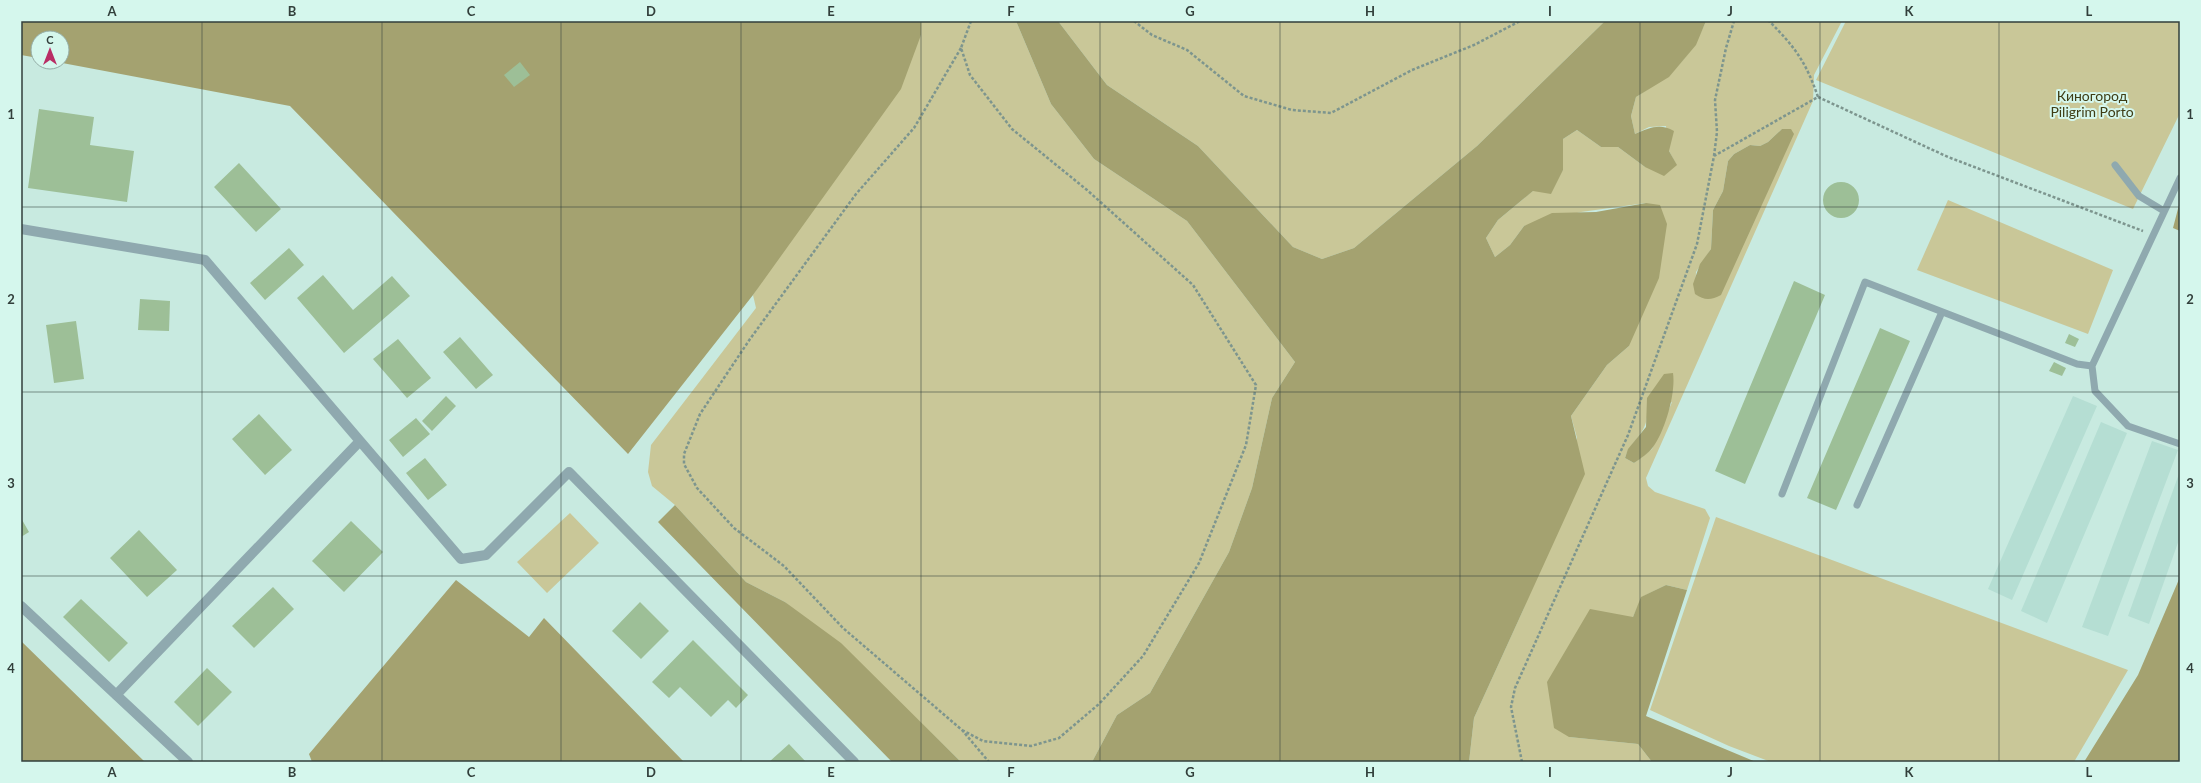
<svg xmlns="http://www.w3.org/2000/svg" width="2201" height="783" viewBox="0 0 2201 783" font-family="Lato,sans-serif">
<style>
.built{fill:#b5ded3}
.green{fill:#c9c798;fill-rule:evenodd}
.forest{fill:#a4a270}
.building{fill:#9dbf97}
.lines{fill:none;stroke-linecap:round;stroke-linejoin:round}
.path{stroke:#7d958e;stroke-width:2.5;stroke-dasharray:3 2;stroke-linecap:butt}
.lane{stroke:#8fa9af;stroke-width:7}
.street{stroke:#8fa9af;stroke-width:10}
.grid{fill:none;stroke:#323f3b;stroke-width:1;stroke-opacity:0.55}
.labels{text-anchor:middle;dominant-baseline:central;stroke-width:4;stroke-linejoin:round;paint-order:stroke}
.park-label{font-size:14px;fill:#3e3c14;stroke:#d5f7ed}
.neatline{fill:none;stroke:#323f3b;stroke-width:1.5}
.grid-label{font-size:13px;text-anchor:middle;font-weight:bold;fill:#323f3b}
</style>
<rect width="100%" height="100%" fill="#c8eae0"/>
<path class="built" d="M 2073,396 L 2097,406 L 2012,600 L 1988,589 Z
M 2101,422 L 2127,433 L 2047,623 L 2021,611 Z
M 2152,441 L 2178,450 L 2108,636 L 2082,627 Z
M 2180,471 L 2180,537 L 2149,624 L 2128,616 Z"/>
<path class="green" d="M 921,21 L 1016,21 L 1051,104 L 1094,159 L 1187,221 L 1295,362 L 1272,398 L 1252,488 L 1229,552 L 1150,693 L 1117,715 L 1092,762 L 961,762 L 918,720 L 785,602 L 746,582 L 675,505 L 652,486 L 648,472 L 651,445 L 756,308 L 753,295 L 921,35 Z
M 1058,21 L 1605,21 L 1477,146 L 1354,248 L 1322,259 L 1293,247 L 1198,146 L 1107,85 Z
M 1706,21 L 1842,21 L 1814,75 L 1813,101 L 1646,478 L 1648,486 L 1655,492 L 1705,509 L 1710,518 L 1687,590 L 1666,585 L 1642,597 L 1633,617 L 1569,737 L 1638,744 L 1652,762 L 1469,762 L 1474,718 L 1524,608 L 1577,438 L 1571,416 L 1607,365 L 1629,346 L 1646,203 L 1581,212 L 1524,226 L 1510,245 L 1495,257 L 1486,238 L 1498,220 L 1534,190 L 1563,170 L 1563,139 L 1577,130 L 1601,147 L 1618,147 L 1645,167 L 1676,164 L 1669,151 L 1666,126 L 1649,127 L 1635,134 L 1631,116 L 1636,97 C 1672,74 1689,61 1706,21 ZM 1782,129 L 1695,294 L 1696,272 L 1711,249 L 1713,210 L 1723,191 L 1728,161 L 1734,154 L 1750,145 L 1760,146 L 1768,142 ZM 1672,402 L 1652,449 L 1634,463 L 1625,458 C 1630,442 1645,435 1647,417 Z
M 1846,21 L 2180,21 L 2180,113 L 2133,209 L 1816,80 Z
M 1948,200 L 2113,270 L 2088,334 L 1917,270 Z
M 570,513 L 599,543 L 547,593 L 517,562 Z
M 1716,517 L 2128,670 L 2074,762 L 1771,762 L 1729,746 L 1650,710 Z"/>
<path class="forest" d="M 21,21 L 921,21 L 921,35 L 901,89 L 753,295 L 628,454 L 290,106 L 57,62 L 62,62 L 62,38 L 38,38 L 38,58 L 21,55 Z
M 1016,21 L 1058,21 L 1107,85 L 1198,146 L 1293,247 L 1322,259 L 1354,248 L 1477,146 L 1605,21 L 1706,21 L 1696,45 L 1669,77 L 1636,97 L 1631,116 L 1635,134 C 1649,128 1660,123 1674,131 L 1669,151 L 1677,165 L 1664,176 L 1645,167 L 1618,147 L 1601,147 L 1577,130 L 1563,139 L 1563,170 L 1551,194 L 1533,191 L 1498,220 L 1486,238 L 1495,257 L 1510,245 L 1524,226 L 1552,213 L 1596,212 L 1646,203 L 1660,205 L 1667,224 L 1659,278 L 1629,346 L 1607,365 L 1571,416 L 1585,474 L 1474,718 L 1469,762 L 1092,762 L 1117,715 L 1150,693 L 1229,552 L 1252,488 L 1272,398 L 1295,362 L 1187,221 L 1094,159 L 1051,104 Z
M 1782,129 L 1791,129 L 1794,134 L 1721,295 C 1711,300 1705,301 1695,294 L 1693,284 L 1700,264 L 1711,249 L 1713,210 L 1723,191 L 1728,161 L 1734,154 L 1750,145 L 1760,146 L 1768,142 Z
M 2180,201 L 2180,231 L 2173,228 Z
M 1673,373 C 1676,393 1665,431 1653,447 C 1648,454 1641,458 1634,463 L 1625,458 L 1628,449 L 1646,427 L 1647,398 L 1664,374 Z
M 675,505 L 746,582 L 785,602 L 841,643 L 961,762 L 892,762 L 658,522 Z
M 2180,577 L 2180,762 L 2084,762 L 2138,675 Z
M 456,580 L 529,637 L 544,618 L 684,762 L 312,762 L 309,754 Z
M 1666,585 L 1687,590 L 1646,716 L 1756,762 L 1652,762 L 1638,744 L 1569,737 L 1554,728 L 1547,682 L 1590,609 L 1633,617 L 1641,597 Z
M 21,641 L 145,762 L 21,762 Z"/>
<path class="building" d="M 520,62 L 530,75 L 514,87 L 504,75 Z
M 39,109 L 94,117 L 90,145 L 134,151 L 127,202 L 28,188 Z
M 239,163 L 281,209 L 256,232 L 214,187 Z
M1823 200a18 18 0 1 1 36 0a18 18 0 1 1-36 0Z
M 289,248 L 304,265 L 265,300 L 250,283 Z
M 323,275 L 353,310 L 392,276 L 410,296 L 344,353 L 297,298 Z
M 1794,281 L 1825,295 L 1745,484 L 1715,471 Z
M 140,299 L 170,301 L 169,331 L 138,330 Z
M 76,321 L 84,379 L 54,383 L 46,325 Z
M 1880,328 L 1910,341 L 1836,510 L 1807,498 Z
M 2069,334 L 2079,339 L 2075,347 L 2065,343 Z
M 460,337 L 493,375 L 476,389 L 443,352 Z
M 398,339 L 431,378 L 407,398 L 373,359 Z
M 2054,362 L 2066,368 L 2062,376 L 2049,371 Z
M 446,396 L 456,406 L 432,431 L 422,421 Z
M 259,414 L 292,450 L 265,475 L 232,439 Z
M 416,418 L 430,434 L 403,457 L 389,440 Z
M 425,458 L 447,485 L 428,500 L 406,473 Z
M 21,518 L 29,532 L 21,537 Z
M 351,521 L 383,552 L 344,592 L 312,561 Z
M 139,530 L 177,570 L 147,597 L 110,558 Z
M 273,587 L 294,609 L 254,648 L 232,626 Z
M 81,599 L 128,643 L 109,662 L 63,617 Z
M 640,602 L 669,631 L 641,659 L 612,631 Z
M 693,640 L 748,695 L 736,708 L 728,700 L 711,717 L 680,687 L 669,698 L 652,682 Z
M 207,668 L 232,692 L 198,726 L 174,702 Z
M 789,744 L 806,762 L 769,762 Z"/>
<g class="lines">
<path class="path" d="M 1134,21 L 1152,35 L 1187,50 L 1244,96 L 1292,110 L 1331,113 L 1412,70 L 1474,45 L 1520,21
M 961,48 L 914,128 L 856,194 L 750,339 L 700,414 L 684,454 L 684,464 L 697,488 L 734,528 L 784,566 L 843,628 L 962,730 L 989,762
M 1818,97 L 1948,157 L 2143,231
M 1714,156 L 1717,132 L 1715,100 L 1726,48 L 1734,21
M 962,730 L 983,741 L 1031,746 L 1059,738 L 1099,704 L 1143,656 L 1199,563 L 1246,445 L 1256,385 L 1193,285 L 1087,190 L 1012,129 L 970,75 L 961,48 L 971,21
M 1522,762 L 1511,707 L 1515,688 L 1628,435 L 1697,244 L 1714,156 L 1818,97 C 1806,62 1795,47 1769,21"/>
<path class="lane" d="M 2115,165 L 2139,196 L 2164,211
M 2180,178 L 2092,366 L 2095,391 L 2128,426 L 2180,444
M 1782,494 L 1865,282 L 2077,364 L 2092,366
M 1857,505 L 1942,312"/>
<path class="street" d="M 21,229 L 205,260 L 461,559 L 486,555 L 569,472 L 854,762
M 21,606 L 188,762
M 116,695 L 360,441"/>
</g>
<path class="grid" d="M 202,21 L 202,762M 382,21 L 382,762M 561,21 L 561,762M 741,21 L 741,762M 921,21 L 921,762M 1100,21 L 1100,762M 1280,21 L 1280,762M 1460,21 L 1460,762M 1640,21 L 1640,762M 1820,21 L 1820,762M 1999,21 L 1999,762M 21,207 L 2180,207M 21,392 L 2180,392M 21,576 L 2180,576"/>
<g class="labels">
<g class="park-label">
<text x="2092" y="95">Киногород<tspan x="2092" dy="16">Piligrim Porto</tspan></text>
</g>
</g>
<rect width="2201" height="783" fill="none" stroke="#d5f7ed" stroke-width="44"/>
<g transform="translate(50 50)"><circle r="19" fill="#d5f7ed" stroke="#94ada6"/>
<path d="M0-3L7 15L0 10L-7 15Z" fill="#b92e65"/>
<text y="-6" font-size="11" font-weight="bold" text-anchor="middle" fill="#323f3b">С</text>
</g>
<rect x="22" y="22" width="2157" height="739" class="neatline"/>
<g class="grid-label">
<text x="112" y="16">A</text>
<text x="292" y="16">B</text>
<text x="471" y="16">C</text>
<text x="651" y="16">D</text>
<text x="831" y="16">E</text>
<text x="1011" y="16">F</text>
<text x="1190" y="16">G</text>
<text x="1370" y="16">H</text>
<text x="1550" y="16">I</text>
<text x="1730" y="16">J</text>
<text x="1909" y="16">K</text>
<text x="2089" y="16">L</text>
<text x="11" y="119">1</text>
<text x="2190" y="119">1</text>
<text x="11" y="304">2</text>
<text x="2190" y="304">2</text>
<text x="11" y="488">3</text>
<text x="2190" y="488">3</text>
<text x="11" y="673">4</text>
<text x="2190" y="673">4</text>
<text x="112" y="777">A</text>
<text x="292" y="777">B</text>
<text x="471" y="777">C</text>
<text x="651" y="777">D</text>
<text x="831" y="777">E</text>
<text x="1011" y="777">F</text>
<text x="1190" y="777">G</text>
<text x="1370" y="777">H</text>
<text x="1550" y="777">I</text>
<text x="1730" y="777">J</text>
<text x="1909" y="777">K</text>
<text x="2089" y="777">L</text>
</g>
</svg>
